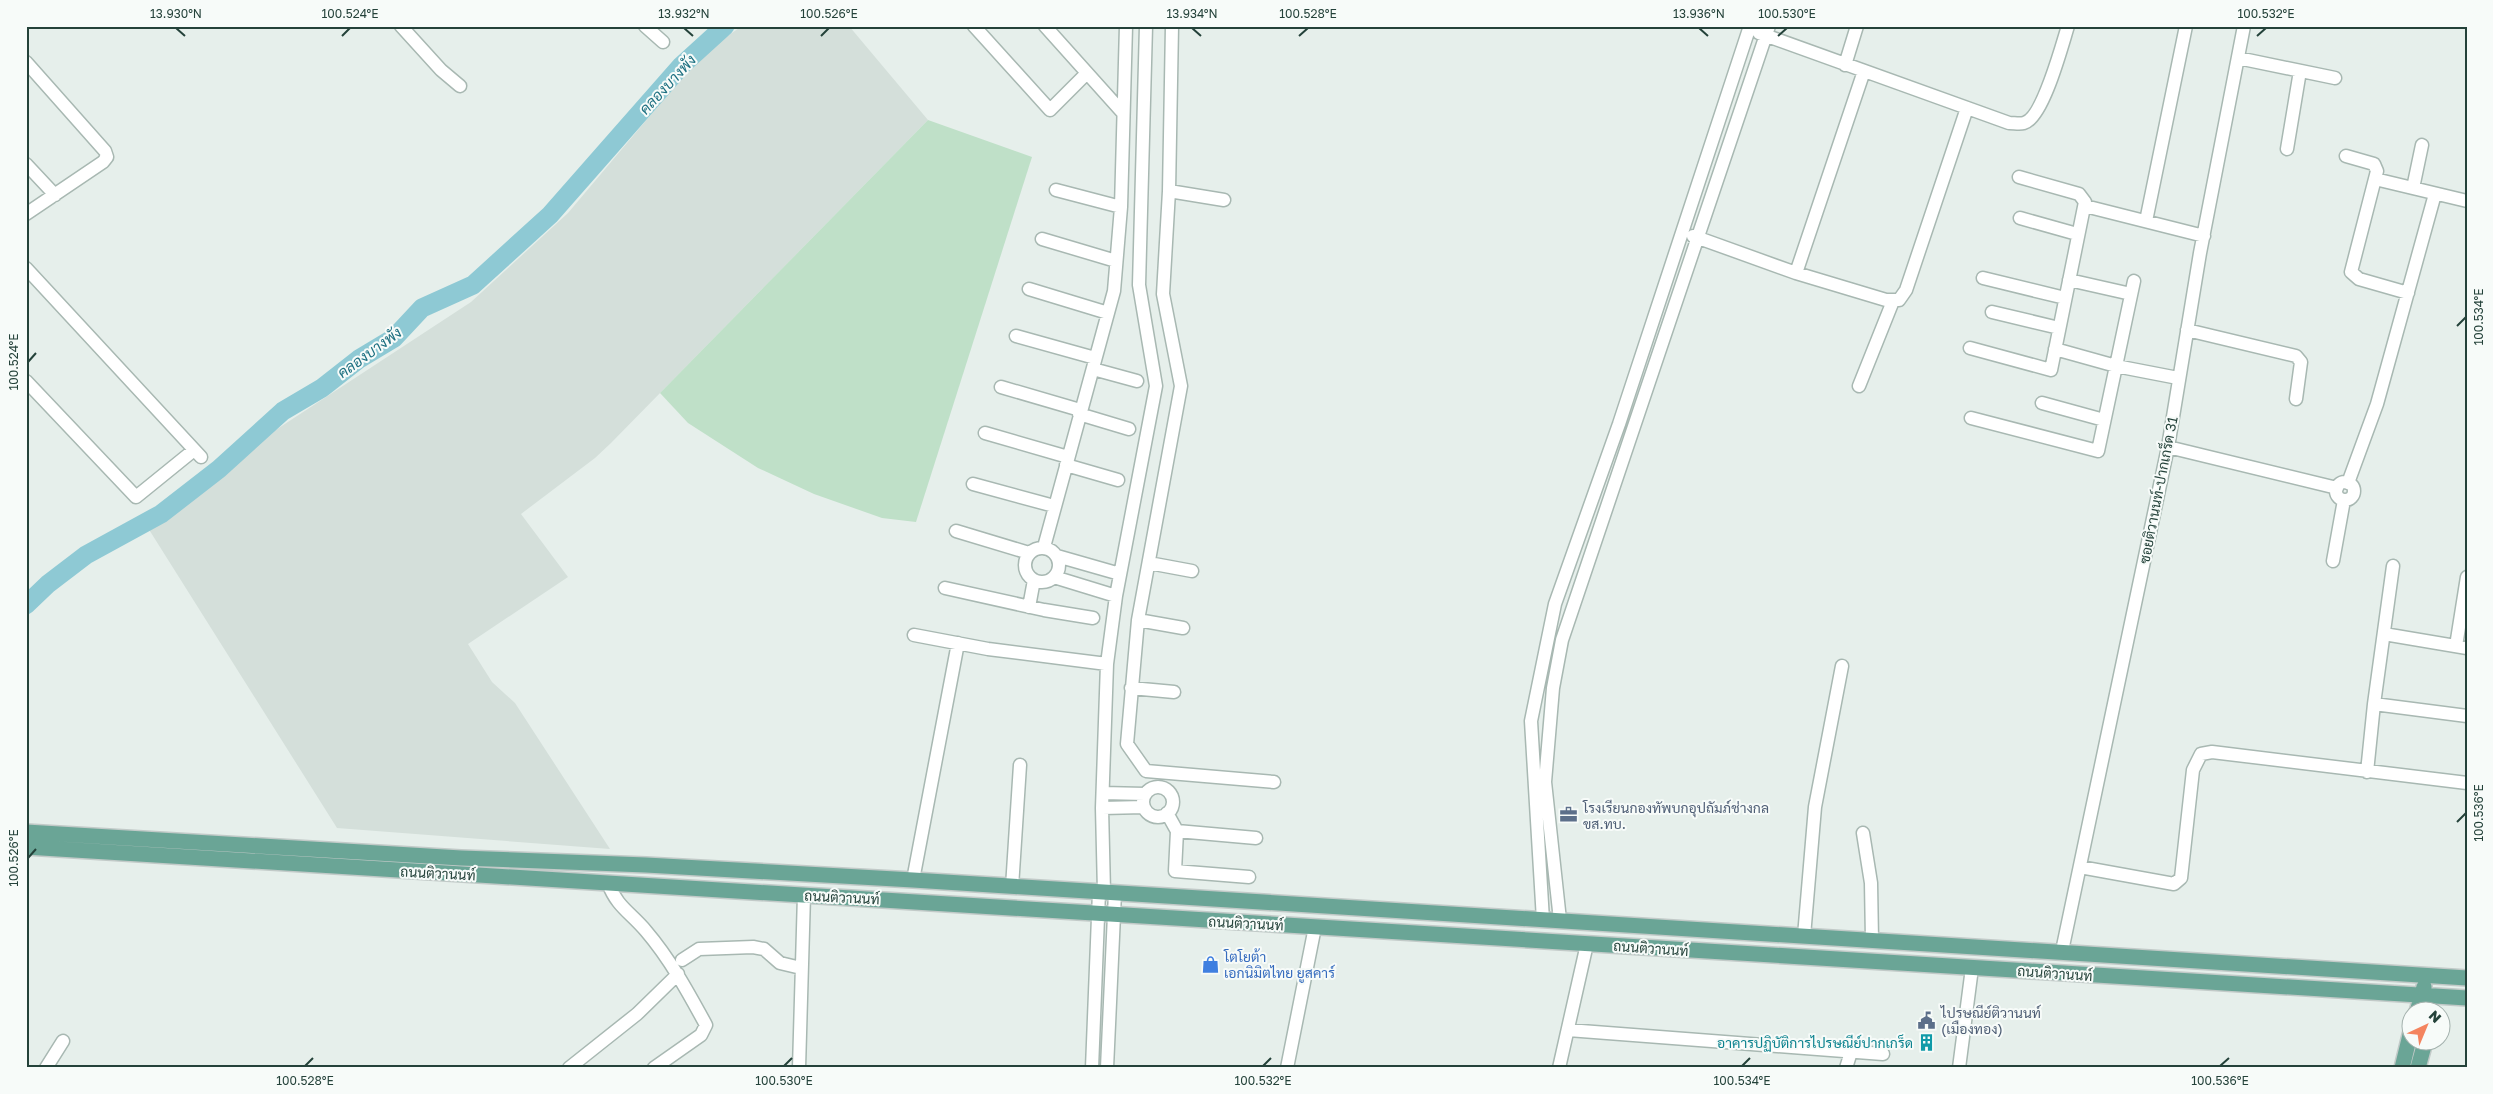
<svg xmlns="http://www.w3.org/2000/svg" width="2493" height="1094" viewBox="0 0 2493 1094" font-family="'Golos Text',Sarabun,sans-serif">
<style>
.built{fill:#d4dfda}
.green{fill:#bfe0c8}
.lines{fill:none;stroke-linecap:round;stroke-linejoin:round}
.river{stroke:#8ec9d4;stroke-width:19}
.minor-casing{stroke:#a8b8b2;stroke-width:15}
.major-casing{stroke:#c2cac8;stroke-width:18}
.minor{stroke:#fff;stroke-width:12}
.major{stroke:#6aa596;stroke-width:15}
.ticks{fill:none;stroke:#24423a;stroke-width:2}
.labels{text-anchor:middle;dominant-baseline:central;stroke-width:4;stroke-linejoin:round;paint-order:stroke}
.street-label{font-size:14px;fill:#24423a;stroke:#f7fbf9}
.service-label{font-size:14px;fill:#4e5e75;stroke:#f7fbf9;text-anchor:start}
.shop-label{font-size:14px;fill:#366cbe;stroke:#f7fbf9;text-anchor:start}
.culture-label{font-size:14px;fill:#0d838f;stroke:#f7fbf9;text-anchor:end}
.water-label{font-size:15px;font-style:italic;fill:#1c6f80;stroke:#f7fbf9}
.neatline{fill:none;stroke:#24423a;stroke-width:2}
.ticks-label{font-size:12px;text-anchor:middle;fill:#24423a}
</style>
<rect width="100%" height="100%" fill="#e6efeb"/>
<path class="built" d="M 742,26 L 849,26 L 928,120 L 611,443 L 595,458 L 521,514 L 568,577 L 468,644 L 492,682 L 515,703 L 610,849 L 337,828 L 148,528 L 265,437 L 471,302 L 568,213 L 697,60 L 713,46 Z"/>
<path class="green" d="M 928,120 L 1032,157 L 916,522 L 882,518 L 814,494 L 758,468 L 688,423 L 660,393 Z"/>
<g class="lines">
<path class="river" d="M 26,605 L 48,584 L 86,555 L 161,514 L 219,469 L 283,411 L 322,388 L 359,359 L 394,338 L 422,308 L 473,285 L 550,215 L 681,66 L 725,26"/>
<defs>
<path id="minor" d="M 401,26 L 441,70 L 460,86
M 645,26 L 663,42
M 974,26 L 1050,110 L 1087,73
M 1045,26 L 1123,113
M 1172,26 L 1169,191 L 1163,294 L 1181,386 L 1138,620 L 1127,744 L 1146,771 L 1274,782
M 1759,33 L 2009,123 C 2014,123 2020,124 2024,123 C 2043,118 2062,45 2068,26
M 2238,58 L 2335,78
M 26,62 L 105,151 L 107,157 L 103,162 L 26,214
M 1845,65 L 1857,26
M 2287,149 L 2300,71
M 2346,156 L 2374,164 L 2377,171 L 2351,272 L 2359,279 L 2408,293
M 26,164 L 55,195
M 2375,179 L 2467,201
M 2413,188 L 2422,145
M 1056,190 L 1121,207
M 1169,191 L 1224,200
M 2085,206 L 2204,236
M 2020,218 L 2077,234
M 2146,221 L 2186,26
M 1693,236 L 1796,273 L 1886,300 L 1899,300 L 1906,290 L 1967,108
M 1042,239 L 1116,261
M 26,268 L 201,457
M 1796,273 L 1864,71
M 1983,278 L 2065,298
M 2069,280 L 2131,294
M 1029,289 L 1108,313
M 1992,312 L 2059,328
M 2187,330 L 2296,356 L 2301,362 L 2296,399
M 1016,336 L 1095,358
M 1970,348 L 2051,370 L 2085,202 L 2079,194 L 2019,177
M 2055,349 L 2116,366 L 2178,378
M 1093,369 L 1137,381
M 26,381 L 136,497 L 194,450
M 1859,386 L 1893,301
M 1001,387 L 1080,410
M 2042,403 L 2104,420
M 1079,414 L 1129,429
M 1971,418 L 2098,451 L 2134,281
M 985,433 L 1068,457
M 2168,447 L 2337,488
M 1066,465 L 1118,480
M2336 491a9 9 0 1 1 18 0a9 9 0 1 1-18 0Z
M 2348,483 L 2377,404 L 2435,194
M 973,484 L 1054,506
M 956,531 L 1029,553
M 1044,547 L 1114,291 L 1121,207 L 1126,26
M1025 565a17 17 0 1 1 34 0a17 17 0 1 1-34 0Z
M 1057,556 L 1120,574
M 2333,561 L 2344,500
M 1149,563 L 1192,571
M 1054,577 L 1116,596
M 945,588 L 1044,610 L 1093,618
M 1029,607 L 1034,580
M 1138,620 L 1183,628
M 2384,634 L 2467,648
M 914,635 L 988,649 L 1107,664
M 2456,646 L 2467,577
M 1131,688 L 1174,692
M 2374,704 L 2467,716
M 2367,772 L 2374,704 L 2393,566
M1143 802a15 15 0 1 1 30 0a15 15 0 1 1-30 0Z
M 1103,793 L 1145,794
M 1102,808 L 1144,807
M 1167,813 L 1177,831 L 1175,871 L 1249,877
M 1177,831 L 1256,838
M 1863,833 L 1871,883 L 1872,940
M 2080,867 L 2174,884 L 2181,878 L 2193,770 L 2201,754 L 2212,752 L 2467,783
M 913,880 L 958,643
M 608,883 C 617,907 630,912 646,931 C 670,959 688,992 706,1025 L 701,1035 L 654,1068
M 1012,887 L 1020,765
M 1104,892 L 1102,808 L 1107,664 L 1116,596 L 1156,386 L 1139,285 L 1146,26
M 1543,920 L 1531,721 L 1555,604 L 1619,424 L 1750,26
M 1560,920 L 1545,782 L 1553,688 L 1562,640 L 1769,26
M 1804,936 L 1815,807 L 1842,666
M 2062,951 L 2168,447 L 2200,253 L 2244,26
M 682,960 L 699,949 L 753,947 L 764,949 L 780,963 L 801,968
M 1568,1030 L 1883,1054
M 46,1068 L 63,1041
M 569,1068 L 637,1014 L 678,974
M 799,1068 L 804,895
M 1092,1068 L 1099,892
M 1107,1068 L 1115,893
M 1287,1068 L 1315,927
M 1559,1068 L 1587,944
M 1846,1068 L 1851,1052
M 1959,1068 L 1972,968"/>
<path id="major" d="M 26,832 L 461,858 L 646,865 L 913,880 L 2467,978
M 26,847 L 2467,998
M 2417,1012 L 2424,987
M 2402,1068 L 2410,1035
M 2418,1068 L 2425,1042"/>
</defs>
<use href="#minor" class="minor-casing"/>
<use href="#major" class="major-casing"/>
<use href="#minor" class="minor"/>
<use href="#major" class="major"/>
</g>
<path class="ticks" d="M 176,28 L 185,36M 684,28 L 693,36M 1192,28 L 1201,36M 1699,28 L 1708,36M 342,36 L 350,28M 821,36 L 829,28M 1299,36 L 1308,28M 1778,36 L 1787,28M 2257,36 L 2266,28M 2457,326 L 2466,317M 28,362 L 36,353M 2457,822 L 2466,813M 28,858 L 36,849M 305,1066 L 313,1058M 784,1066 L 792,1058M 1263,1066 L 1271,1058M 1742,1066 L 1750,1058M 2220,1066 L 2229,1058"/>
<defs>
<symbol id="office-bare" viewBox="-9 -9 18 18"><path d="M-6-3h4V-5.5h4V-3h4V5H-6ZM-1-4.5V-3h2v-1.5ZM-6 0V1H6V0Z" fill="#5c6f8a" stroke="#f7fbf9" stroke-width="2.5" paint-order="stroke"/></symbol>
<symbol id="shop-bare" viewBox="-9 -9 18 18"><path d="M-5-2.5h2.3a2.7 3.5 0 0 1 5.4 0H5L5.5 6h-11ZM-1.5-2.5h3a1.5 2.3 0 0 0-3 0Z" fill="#3f7fe0" stroke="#f7fbf9" stroke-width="2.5" paint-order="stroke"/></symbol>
<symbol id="civic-bare" viewBox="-9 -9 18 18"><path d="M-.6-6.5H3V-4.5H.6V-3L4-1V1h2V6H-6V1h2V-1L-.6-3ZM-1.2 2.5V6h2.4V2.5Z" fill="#5c6f8a" stroke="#f7fbf9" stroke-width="2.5" paint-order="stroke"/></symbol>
<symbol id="building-bare" viewBox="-9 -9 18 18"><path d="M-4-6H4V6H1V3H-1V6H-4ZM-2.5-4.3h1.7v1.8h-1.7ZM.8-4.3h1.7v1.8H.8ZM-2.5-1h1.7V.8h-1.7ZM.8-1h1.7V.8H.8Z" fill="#0f9aa8" stroke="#f7fbf9" stroke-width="2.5" paint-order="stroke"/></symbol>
</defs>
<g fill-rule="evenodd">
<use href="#office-bare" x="1556" y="802" width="25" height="25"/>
<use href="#shop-bare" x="1198" y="952" width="25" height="25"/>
<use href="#civic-bare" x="1914" y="1008" width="25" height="25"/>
<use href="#building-bare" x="1914" y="1030" width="25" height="25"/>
</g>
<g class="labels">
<g class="street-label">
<text transform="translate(2158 490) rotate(-79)">ซอยติวานนท์-ปากเกร็ด 31</text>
<text transform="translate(438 873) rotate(3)">ถนนติวานนท์</text>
<text transform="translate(842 897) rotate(3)">ถนนติวานนท์</text>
<text transform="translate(1246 923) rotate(3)">ถนนติวานนท์</text>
<text transform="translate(1651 948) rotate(4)">ถนนติวานนท์</text>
<text transform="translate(2055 973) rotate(4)">ถนนติวานนท์</text>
</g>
<g class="service-label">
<text x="1583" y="807">โรงเรียนกองทัพบกอุปถัมภ์ช่างกล<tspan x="1583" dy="16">ขส.ทบ.</tspan></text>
<text x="1941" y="1012">ไปรษณีย์ติวานนท์<tspan x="1941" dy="16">(เมืองทอง)</tspan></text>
</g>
<g class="shop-label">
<text x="1224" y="956">โตโยต้า<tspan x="1224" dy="16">เอกนิมิตไทย ยูสคาร์</tspan></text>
</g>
<g class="culture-label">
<text x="1913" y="1042">อาคารปฏิบัติการไปรษณีย์ปากเกร็ด</text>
</g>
<g class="water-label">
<text transform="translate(667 84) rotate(-47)">คลองบางพัง</text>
<text transform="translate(369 352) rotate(-36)">คลองบางพัง</text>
</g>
</g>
<rect width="2493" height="1094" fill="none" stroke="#f7fbf9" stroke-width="55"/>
<g transform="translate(2426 1026) rotate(44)"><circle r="24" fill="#f7fbf9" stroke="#a3b1ad"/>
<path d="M0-4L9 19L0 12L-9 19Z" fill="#f4845f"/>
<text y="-8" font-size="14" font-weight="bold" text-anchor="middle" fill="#24423a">N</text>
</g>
<rect x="28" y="28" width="2438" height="1038" class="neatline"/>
<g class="ticks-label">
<text x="176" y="18">13.930°N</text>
<text x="350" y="18">100.524°E</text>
<text x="684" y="18">13.932°N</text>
<text x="829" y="18">100.526°E</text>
<text x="1192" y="18">13.934°N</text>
<text x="1308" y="18">100.528°E</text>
<text x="1699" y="18">13.936°N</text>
<text x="1787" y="18">100.530°E</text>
<text x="2266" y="18">100.532°E</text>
<text transform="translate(2479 317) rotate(-90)" y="4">100.534°E</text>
<text transform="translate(14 362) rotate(-90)" y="4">100.524°E</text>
<text transform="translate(2479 813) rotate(-90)" y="4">100.536°E</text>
<text transform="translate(14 858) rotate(-90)" y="4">100.526°E</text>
<text x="305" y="1085">100.528°E</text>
<text x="784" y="1085">100.530°E</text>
<text x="1263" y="1085">100.532°E</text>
<text x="1742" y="1085">100.534°E</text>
<text x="2220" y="1085">100.536°E</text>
</g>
</svg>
